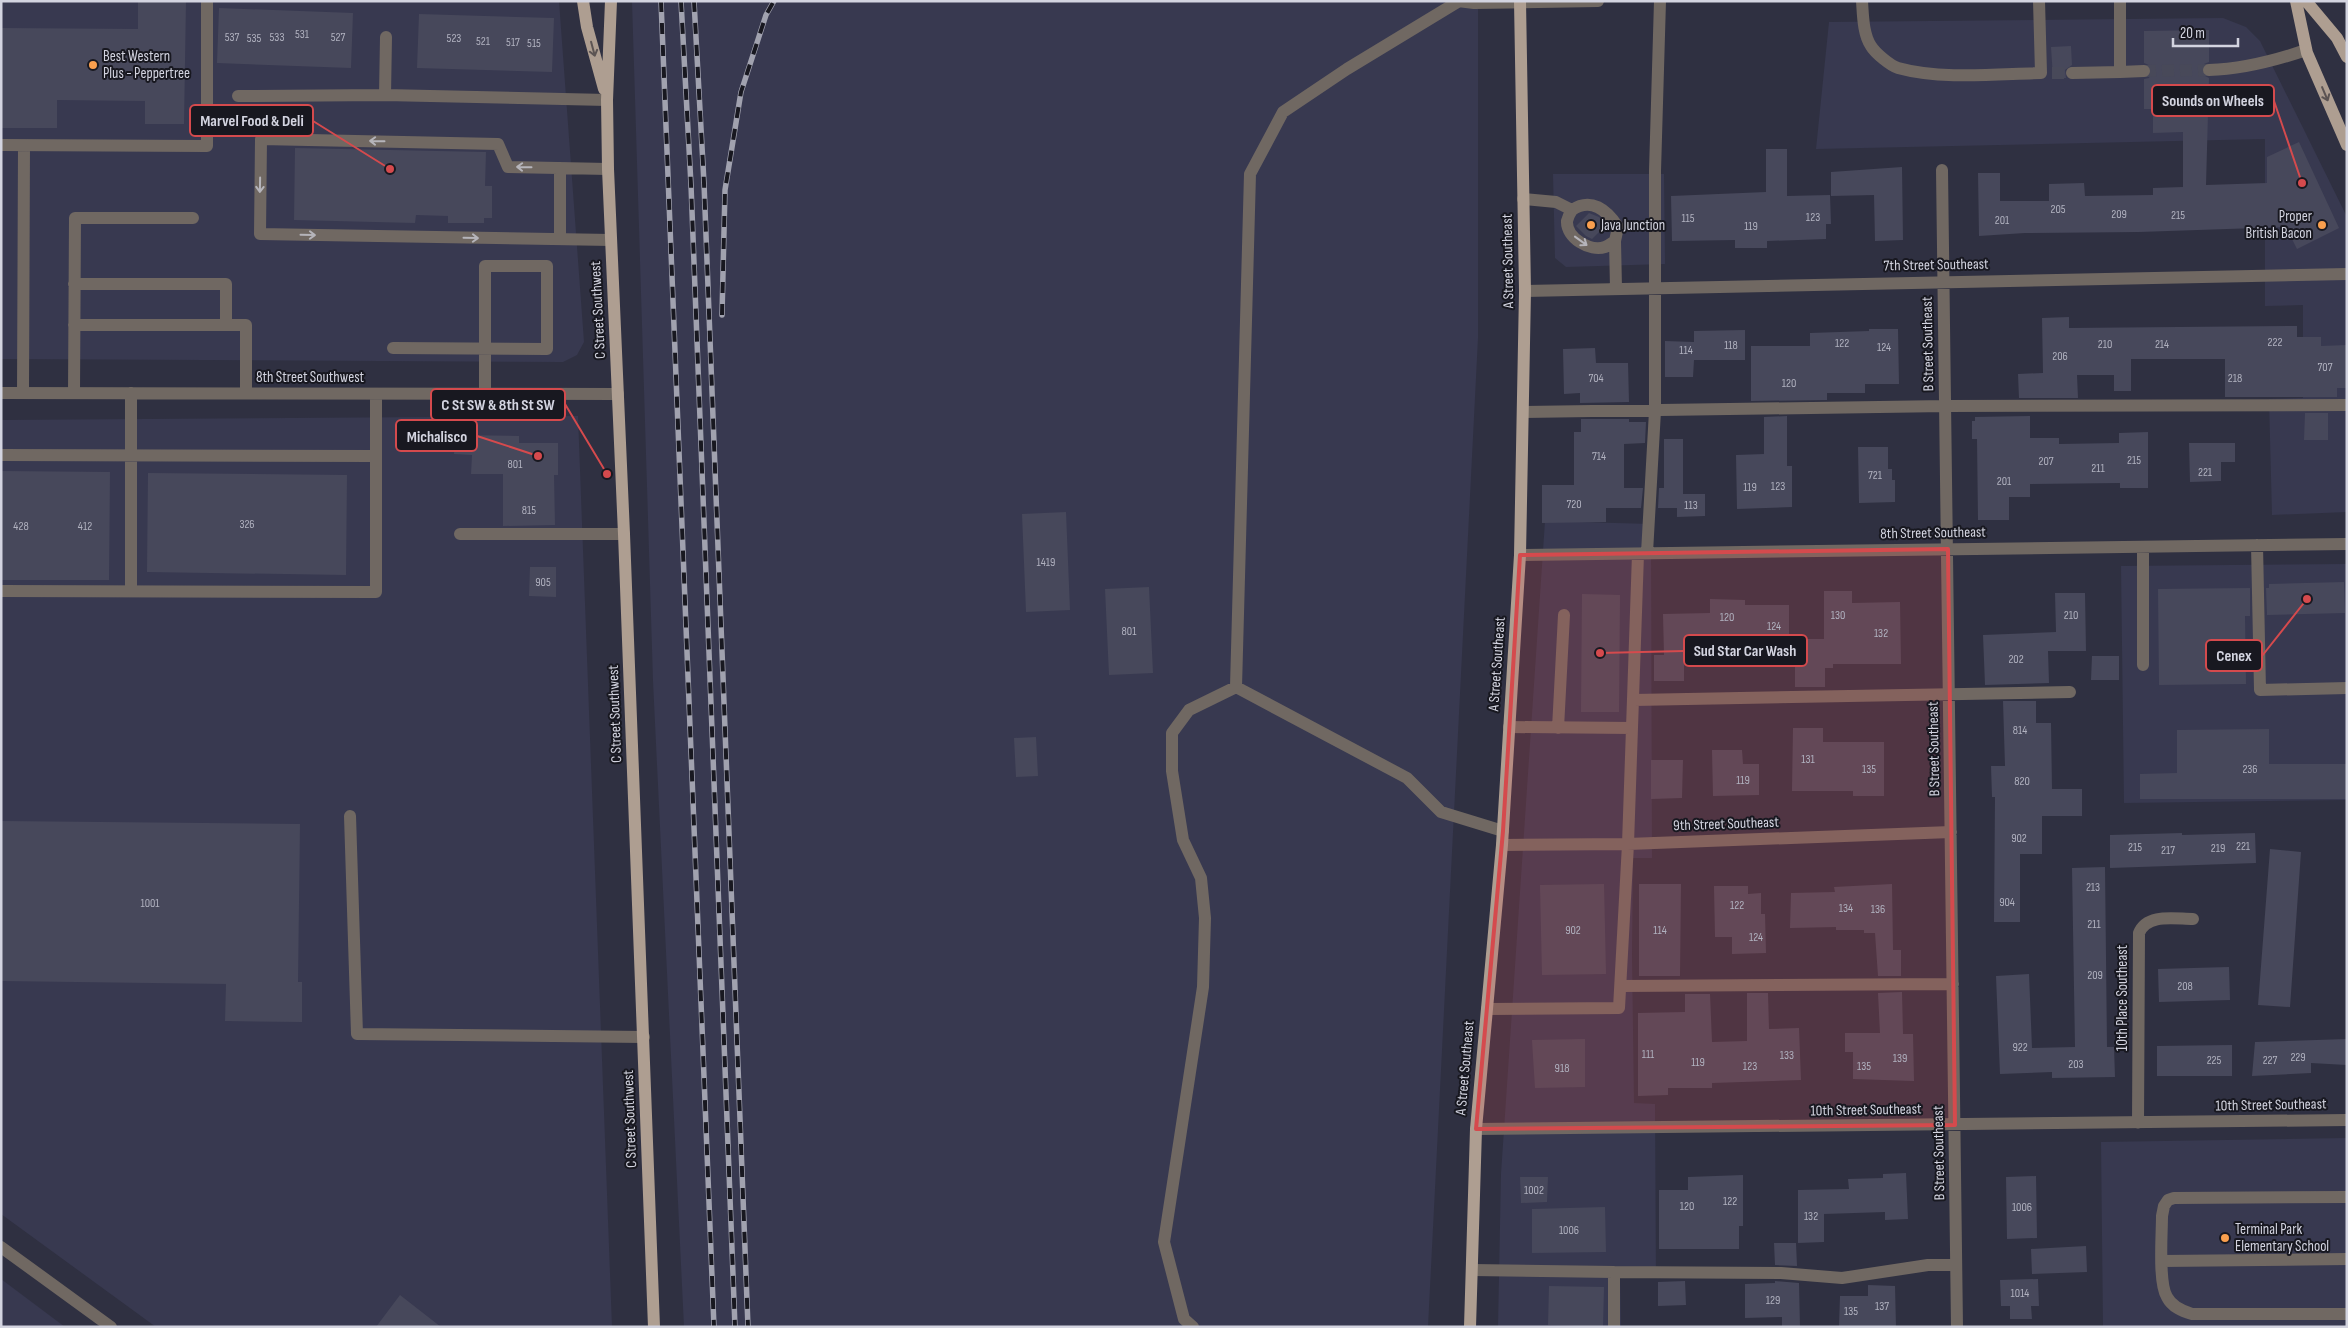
<svg xmlns="http://www.w3.org/2000/svg" width="2348" height="1328" viewBox="0 0 2348 1328" font-family="'Sofia Sans Condensed',sans-serif">
<style>
.built{fill:#383950}
.building{fill:#47485b}
.lines{fill:none;stroke-linecap:round;stroke-linejoin:round}
.minor-tunnel{stroke:#484959;stroke-width:12;stroke-dasharray:12 6;stroke-linecap:butt}
.minor{stroke:#706862;stroke-width:12}
.major{stroke:#ae9e91;stroke-width:12}
.rail-casing{stroke:#a1a2af;stroke-width:5.5}
.rail{stroke:#181820;stroke-width:4;stroke-dasharray:11;stroke-linecap:butt}
.oneway{stroke:#5c5453}
.oneway2{stroke:#b5b4ba}
.marked{fill:#d54a4d;fill-opacity:0.2;stroke:#d54a4d;stroke-width:4;stroke-linejoin:round}
.poi-dot{fill:#fa9f4e;stroke:#181820;stroke-width:2}
.labels{text-anchor:middle;dominant-baseline:central;stroke-width:4;stroke-linejoin:round;paint-order:stroke}
.number-label{font-size:12px;fill:#b0b1bf}
.poi-label{font-size:15px;fill:#d3d4e0;stroke:#181820;text-anchor:start}
.street-label{font-size:15px;fill:#d3d4e0;stroke:#181820}
.leader{fill:none;stroke:#d54a4d;stroke-width:2}
.callout-dot{fill:#d54a4d;stroke:#181820;stroke-width:2}
.callout{fill:#181820;stroke:#d54a4d;stroke-width:2}
.callout-label{font-size:16px;text-anchor:middle;font-weight:bold;fill:#d3d4e0}
</style>
<rect width="100%" height="100%" fill="#2f3041"/>
<path class="built" d="M 1,1 L 559,1 L 584,342 L 577,355 L 563,362 L 1,359 Z
M 632,1 L 1478,1 L 1478,338 L 1428,1327 L 684,1327 L 653,681 Z
M 2223,18 L 2246,27 L 2260,41 L 2347,217 L 2347,512 L 2272,515 L 2269,399 L 2303,398 L 2303,305 L 2265,306 L 2265,139 L 1816,149 L 1829,22 Z
M 1553,174 L 1664,174 L 1665,264 L 1566,267 L 1555,258 Z
M 578,416 L 612,1327 L 156,1327 L 1,1214 L 1,420 Z
M 1545,521 L 1651,524 L 1652,858 L 1633,858 L 1632,954 L 1634,1103 L 1655,1104 L 1656,1278 L 1620,1278 L 1621,1327 L 1498,1327 L 1501,1174 Z
M 2347,564 L 2347,800 L 2124,803 L 2121,566 Z
M 2347,1138 L 2347,1327 L 2103,1327 L 2101,1142 Z
M 1,1279 L 65,1327 L 1,1327 Z"/>
<path class="building" d="M 138,1 L 186,1 L 184,124 L 145,124 L 145,101 L 57,100 L 57,128 L 1,128 L 1,28 L 138,29 Z
M 219,8 L 353,13 L 351,68 L 217,63 Z
M 419,14 L 554,18 L 552,72 L 417,68 Z
M 2209,30 L 2209,62 L 2204,64 L 2201,70 L 2203,75 L 2209,78 L 2206,185 L 2267,183 L 2267,157 L 2299,142 L 2339,228 L 2297,249 L 2286,227 L 2139,232 L 2025,233 L 1979,236 L 1978,173 L 2000,173 L 2000,201 L 2049,201 L 2049,184 L 2084,183 L 2085,196 L 2153,195 L 2153,188 L 2183,187 L 2183,132 L 2153,133 L 2153,109 L 2144,109 L 2144,79 L 2149,78 L 2152,71 L 2151,66 L 2144,63 L 2144,31 Z
M 2071,46 L 2072,65 L 2065,70 L 2066,78 L 2053,78 L 2051,47 Z
M 295,148 L 486,152 L 485,186 L 492,186 L 492,218 L 484,218 L 484,223 L 448,223 L 448,216 L 416,215 L 415,223 L 294,220 Z
M 1766,149 L 1787,149 L 1787,196 L 1830,195 L 1831,224 L 1826,224 L 1826,239 L 1767,241 L 1767,248 L 1735,248 L 1735,240 L 1672,241 L 1671,196 L 1766,192 Z
M 1902,167 L 1903,240 L 1875,241 L 1874,195 L 1831,196 L 1831,172 Z
M 1589,213 L 1599,217 L 1606,225 L 1592,239 L 1586,236 L 1576,226 Z
M 2069,317 L 2069,328 L 2297,326 L 2297,337 L 2321,337 L 2321,346 L 2347,345 L 2347,388 L 2337,388 L 2337,397 L 2225,397 L 2225,359 L 2131,359 L 2131,391 L 2114,391 L 2114,375 L 2077,375 L 2078,398 L 2019,398 L 2018,374 L 2043,373 L 2042,318 Z
M 1869,329 L 1898,329 L 1899,384 L 1865,384 L 1865,393 L 1827,393 L 1827,400 L 1751,401 L 1751,346 L 1810,346 L 1810,333 L 1869,331 Z
M 1745,330 L 1745,360 L 1694,360 L 1693,377 L 1665,377 L 1665,341 L 1694,342 L 1694,331 Z
M 1595,348 L 1596,363 L 1628,363 L 1629,402 L 1580,403 L 1580,393 L 1564,394 L 1563,349 Z
M 2305,413 L 2328,413 L 2328,440 L 2304,440 Z
M 1787,416 L 1787,466 L 1792,466 L 1792,507 L 1737,509 L 1736,455 L 1764,454 L 1764,417 Z
M 2030,416 L 2030,438 L 2059,438 L 2059,444 L 2119,443 L 2119,433 L 2148,432 L 2148,488 L 2120,488 L 2120,483 L 2030,484 L 2030,497 L 2009,497 L 2009,520 L 1978,520 L 1977,439 L 1972,439 L 1972,421 L 1975,421 L 1975,417 Z
M 1581,419 L 1629,419 L 1629,422 L 1646,422 L 1645,443 L 1624,444 L 1624,488 L 1643,488 L 1641,508 L 1606,508 L 1606,522 L 1542,523 L 1542,485 L 1574,485 L 1574,432 L 1581,432 Z
M 455,435 L 519,436 L 519,443 L 558,443 L 558,475 L 554,475 L 555,525 L 503,526 L 503,474 L 471,474 L 472,455 L 454,454 Z
M 1664,439 L 1683,439 L 1683,494 L 1705,494 L 1705,516 L 1677,517 L 1677,508 L 1658,508 L 1659,488 L 1664,488 Z
M 2189,443 L 2235,443 L 2235,462 L 2221,462 L 2221,481 L 2190,482 Z
M 1858,447 L 1888,447 L 1888,469 L 1892,469 L 1892,480 L 1895,480 L 1895,502 L 1859,503 Z
M 1,471 L 110,472 L 109,580 L 1,580 Z
M 148,473 L 347,475 L 346,575 L 147,572 Z
M 1066,512 L 1070,610 L 1026,612 L 1022,514 Z
M 530,567 L 556,567 L 556,597 L 529,596 Z
M 2344,582 L 2345,613 L 2267,615 L 2266,588 L 2269,588 L 2269,584 Z
M 1149,587 L 1153,673 L 1109,675 L 1105,589 Z
M 2250,588 L 2250,616 L 2245,616 L 2246,684 L 2159,685 L 2158,589 Z
M 1824,591 L 1852,591 L 1852,603 L 1900,602 L 1901,664 L 1833,664 L 1833,668 L 1825,668 L 1825,687 L 1795,687 L 1795,639 L 1824,639 Z
M 2055,593 L 2085,593 L 2086,651 L 2048,651 L 2049,683 L 1985,685 L 1983,635 L 2056,632 Z
M 1582,594 L 1620,595 L 1619,712 L 1581,712 Z
M 1710,599 L 1745,600 L 1745,605 L 1789,605 L 1789,647 L 1758,647 L 1758,635 L 1692,635 L 1692,658 L 1684,658 L 1684,681 L 1654,681 L 1654,655 L 1664,655 L 1663,614 L 1710,613 Z
M 2092,656 L 2119,656 L 2119,680 L 2091,680 Z
M 2003,701 L 2036,701 L 2036,723 L 2051,723 L 2052,789 L 2082,789 L 2082,816 L 2042,816 L 2042,854 L 2020,854 L 2020,922 L 1994,922 L 1995,797 L 1992,797 L 1991,766 L 2005,766 Z
M 1793,728 L 1823,728 L 1823,742 L 1884,742 L 1884,796 L 1853,796 L 1853,791 L 1792,791 Z
M 2269,729 L 2269,764 L 2347,764 L 2347,799 L 2140,799 L 2140,774 L 2177,773 L 2177,730 Z
M 1036,737 L 1038,776 L 1016,777 L 1014,738 Z
M 1712,750 L 1742,750 L 1743,764 L 1759,764 L 1759,795 L 1713,796 Z
M 1651,760 L 1683,760 L 1682,798 L 1651,799 Z
M 1,821 L 300,824 L 298,982 L 302,982 L 302,1022 L 225,1021 L 226,984 L 1,981 Z
M 2182,833 L 2182,835 L 2255,833 L 2256,863 L 2110,868 L 2110,835 Z
M 2270,849 L 2301,852 L 2290,1007 L 2258,1005 Z
M 2105,867 L 2107,1047 L 2114,1047 L 2115,1077 L 2052,1078 L 2052,1072 L 2000,1074 L 1996,976 L 2029,974 L 2032,1048 L 2075,1047 L 2072,868 Z
M 1604,884 L 1606,974 L 1542,975 L 1540,885 Z
M 1639,884 L 1681,884 L 1680,976 L 1639,976 Z
M 1892,884 L 1893,950 L 1901,950 L 1901,976 L 1878,976 L 1875,933 L 1864,933 L 1864,930 L 1836,930 L 1836,927 L 1790,928 L 1791,893 L 1835,892 L 1834,887 Z
M 1714,886 L 1748,886 L 1748,894 L 1761,893 L 1761,914 L 1765,914 L 1766,953 L 1732,954 L 1732,937 L 1715,937 Z
M 2229,967 L 2230,1000 L 2159,1002 L 2158,969 Z
M 1902,992 L 1903,1034 L 1913,1034 L 1914,1081 L 1853,1079 L 1853,1052 L 1845,1052 L 1845,1033 L 1880,1033 L 1878,993 Z
M 1747,993 L 1768,993 L 1769,1029 L 1799,1028 L 1801,1080 L 1712,1083 L 1712,1088 L 1668,1088 L 1668,1095 L 1638,1096 L 1638,1013 L 1685,1012 L 1685,994 L 1710,994 L 1712,1042 L 1747,1041 Z
M 1585,1039 L 1585,1087 L 1535,1088 L 1532,1040 Z
M 2347,1039 L 2347,1065 L 2311,1063 L 2311,1073 L 2252,1076 L 2255,1042 Z
M 2232,1045 L 2232,1076 L 2157,1076 L 2157,1046 Z
M 1906,1173 L 1908,1219 L 1885,1220 L 1885,1212 L 1824,1214 L 1824,1242 L 1798,1243 L 1798,1190 L 1849,1189 L 1848,1179 L 1883,1178 L 1883,1174 Z
M 1743,1175 L 1743,1226 L 1739,1226 L 1739,1249 L 1659,1249 L 1659,1190 L 1688,1190 L 1688,1177 Z
M 2036,1176 L 2037,1238 L 2007,1239 L 2006,1177 Z
M 1520,1177 L 1548,1177 L 1547,1202 L 1521,1203 Z
M 1605,1207 L 1606,1252 L 1532,1253 L 1532,1209 Z
M 1774,1243 L 1796,1243 L 1797,1266 L 1775,1265 Z
M 2086,1246 L 2087,1272 L 2032,1274 L 2031,1249 Z
M 2038,1279 L 2039,1306 L 2031,1306 L 2032,1319 L 2010,1319 L 2010,1306 L 2001,1306 L 2000,1280 Z
M 1685,1281 L 1686,1305 L 1658,1306 L 1658,1282 Z
M 1775,1281 L 1799,1283 L 1800,1327 L 1782,1327 L 1782,1317 L 1745,1318 L 1745,1284 L 1775,1283 Z
M 1868,1285 L 1895,1286 L 1896,1327 L 1839,1327 L 1840,1296 L 1868,1296 Z
M 1549,1286 L 1604,1287 L 1603,1327 L 1548,1325 Z
M 400,1295 L 441,1327 L 376,1327 Z"/>
<g class="lines">
<path class="minor-tunnel" d="M 2144,71 L 2209,70
M 2052,73 L 2072,73"/>
<path class="minor" d="M 1458,1 L 1474,3 L 1598,1
M 1459,1 L 1347,69 L 1283,112 L 1250,174 L 1236,687 L 1407,778 L 1441,812 L 1503,831
M 1862,1 C 1863,15 1863,34 1871,46 C 1875,53 1891,66 1898,68 C 1941,80 1997,74 2041,73 L 2039,1
M 2209,70 C 2243,69 2274,61 2306,50
M 2120,72 L 2144,71
M 2072,73 L 2120,72 L 2120,1
M 385,95 L 386,37
M 238,96 L 385,95 L 607,100
M 1,145 L 207,146 L 207,1
M 560,168 L 560,239
M 608,169 L 508,167 L 498,144 L 261,139 L 260,234 L 611,240
M 1942,170 L 1957,1327
M 1523,199 L 1556,202 L 1572,210
M 1615,241 C 1612,243 1608,246 1605,247 C 1590,252 1566,238 1567,221 C 1568,217 1570,213 1572,210 C 1591,197 1607,210 1618,227 L 1615,241 L 1616,288
M 74,284 L 226,284 L 226,325
M 1525,291 L 2347,274
M 74,325 L 246,325 L 246,393
M 393,348 L 547,349 L 547,266 L 485,266 L 485,394
M 1,393 L 618,394
M 23,393 L 24,146
M 74,393 L 75,218 L 193,218
M 1523,412 L 1946,406 L 2347,405
M 1,455 L 376,456
M 460,534 L 624,534
M 2257,545 L 2260,690 L 2347,688
M 2143,547 L 2143,665
M 1647,553 L 1655,411 L 1655,171 L 1660,1
M 1520,555 L 2347,544
M 1,591 L 376,592 L 376,394
M 131,591 L 131,393
M 1634,700 L 2070,692
M 1509,727 L 1632,728
M 1558,728 L 1564,615
M 350,816 L 357,1034 L 644,1037
M 1502,845 L 1628,844 L 1951,832
M 1621,986 L 1953,984
M 1487,1009 L 1619,1008 L 1628,844 L 1638,554
M 2138,1123 L 2139,933 C 2147,913 2175,919 2193,919
M 1476,1129 L 2347,1120
M 2347,1197 L 2174,1198 L 2168,1200 L 2164,1206 L 2162,1216 C 2162,1235 2158,1283 2167,1297 C 2172,1307 2182,1311 2192,1314 L 2347,1314
M 1,1247 L 111,1327
M 2162,1261 L 2347,1259
M 1472,1270 L 1614,1272 L 1614,1327
M 1614,1272 L 1781,1273 L 1842,1278 L 1928,1265 L 1956,1265
M 1193,1327 L 1184,1319 L 1164,1242 L 1203,987 L 1205,918 L 1201,878 L 1183,840 L 1172,771 L 1172,733 L 1189,710 L 1236,687"/>
<path class="major" d="M 583,1 L 587,27 L 604,89
M 611,1 L 607,100 L 608,169 L 624,534 L 654,1327
M 2296,1 L 2307,53 L 2347,145
M 2306,1 L 2337,38 L 2347,57
M 1470,1327 L 1476,1129 L 1502,845 L 1520,555 L 1525,291 L 1520,1"/>
<defs>
<path id="rail" d="M 661,1 L 714,1327
M 681,1 L 691,185 L 735,1327
M 694,1 L 704,183 L 748,1327
M 722,315 L 725,190 L 741,92 L 766,15 L 774,1"/>
</defs>
<use href="#rail" class="rail-casing"/>
<use href="#rail" class="rail"/>
</g>
<defs><path id="oneway-shaft" d="M-6 0H5M1.5-3L5.5 0L1.5 3" fill="none" stroke-width="1.6" stroke-linecap="round" stroke-linejoin="round" transform="scale(1.25)"/></defs>
<g class="oneway">
<use href="#oneway-shaft" transform="translate(593 49) rotate(75)"/>
<use href="#oneway-shaft" transform="translate(2325 94) rotate(67)"/>
</g>
<g class="oneway2">
<use href="#oneway-shaft" transform="translate(377 141) rotate(-179)"/>
<use href="#oneway-shaft" transform="translate(524 167) rotate(-179)"/>
<use href="#oneway-shaft" transform="translate(260 185) rotate(91)"/>
<use href="#oneway-shaft" transform="translate(308 235) rotate(1)"/>
<use href="#oneway-shaft" transform="translate(471 238) rotate(1)"/>
<use href="#oneway-shaft" transform="translate(1581 241) rotate(36)"/>
</g>
<path class="marked" d="M 1948,549 L 1955,1125 L 1476,1129 L 1503,831 L 1520,555 Z"/>
<g class="poi-dot">
<circle cx="93" cy="65" r="5"/>
<circle cx="1591" cy="225" r="5"/>
<circle cx="2322" cy="225" r="5"/>
<circle cx="2225" cy="1238" r="5"/>
</g>
<g class="labels">
<g class="number-label">
<text x="302" y="34">531</text>
<text x="232" y="37">537</text>
<text x="277" y="37">533</text>
<text x="338" y="37">527</text>
<text x="254" y="38">535</text>
<text x="454" y="38">523</text>
<text x="483" y="41">521</text>
<text x="513" y="42">517</text>
<text x="534" y="43">515</text>
<text x="2058" y="209">205</text>
<text x="2119" y="214">209</text>
<text x="2178" y="215">215</text>
<text x="1813" y="217">123</text>
<text x="1688" y="218">115</text>
<text x="2002" y="220">201</text>
<text x="1751" y="226">119</text>
<text x="2275" y="342">222</text>
<text x="1842" y="343">122</text>
<text x="2105" y="344">210</text>
<text x="2162" y="344">214</text>
<text x="1731" y="345">118</text>
<text x="1884" y="347">124</text>
<text x="1686" y="350">114</text>
<text x="2060" y="356">206</text>
<text x="2325" y="367">707</text>
<text x="1596" y="378">704</text>
<text x="2235" y="378">218</text>
<text x="1789" y="383">120</text>
<text x="1599" y="456">714</text>
<text x="2134" y="460">215</text>
<text x="2046" y="461">207</text>
<text x="515" y="464">801</text>
<text x="2098" y="468">211</text>
<text x="2205" y="472">221</text>
<text x="1875" y="475">721</text>
<text x="2004" y="481">201</text>
<text x="1778" y="486">123</text>
<text x="1750" y="487">119</text>
<text x="1574" y="504">720</text>
<text x="1691" y="505">113</text>
<text x="529" y="510">815</text>
<text x="247" y="524">326</text>
<text x="21" y="526">428</text>
<text x="85" y="526">412</text>
<text x="1046" y="562">1419</text>
<text x="543" y="582">905</text>
<text x="1838" y="615">130</text>
<text x="2071" y="615">210</text>
<text x="1727" y="617">120</text>
<text x="1774" y="626">124</text>
<text x="1129" y="631">801</text>
<text x="1881" y="633">132</text>
<text x="2016" y="659">202</text>
<text x="2020" y="730">814</text>
<text x="1808" y="759">131</text>
<text x="1869" y="769">135</text>
<text x="2250" y="769">236</text>
<text x="1743" y="780">119</text>
<text x="2022" y="781">820</text>
<text x="2019" y="838">902</text>
<text x="2243" y="846">221</text>
<text x="2135" y="847">215</text>
<text x="2218" y="848">219</text>
<text x="2168" y="850">217</text>
<text x="2093" y="887">213</text>
<text x="2007" y="902">904</text>
<text x="150" y="903">1001</text>
<text x="1737" y="905">122</text>
<text x="1846" y="908">134</text>
<text x="1878" y="909">136</text>
<text x="2094" y="924">211</text>
<text x="1573" y="930">902</text>
<text x="1660" y="930">114</text>
<text x="1756" y="937">124</text>
<text x="2095" y="975">209</text>
<text x="2185" y="986">208</text>
<text x="2020" y="1047">922</text>
<text x="1648" y="1054">111</text>
<text x="1787" y="1055">133</text>
<text x="2298" y="1057">229</text>
<text x="1900" y="1058">139</text>
<text x="2214" y="1060">225</text>
<text x="2270" y="1060">227</text>
<text x="1698" y="1062">119</text>
<text x="2076" y="1064">203</text>
<text x="1750" y="1066">123</text>
<text x="1864" y="1066">135</text>
<text x="1562" y="1068">918</text>
<text x="1534" y="1190">1002</text>
<text x="1730" y="1201">122</text>
<text x="1687" y="1206">120</text>
<text x="2022" y="1207">1006</text>
<text x="1811" y="1216">132</text>
<text x="1569" y="1230">1006</text>
<text x="2020" y="1293">1014</text>
<text x="1773" y="1300">129</text>
<text x="1882" y="1306">137</text>
<text x="1851" y="1311">135</text>
</g>
<g class="poi-label">
<text x="103" y="56">Best Western<tspan x="103" dy="17">Plus - Peppertree</tspan></text>
<text x="2312" y="216" text-anchor="end">Proper<tspan x="2312" dy="17">British Bacon</tspan></text>
<text x="1601" y="225">Java Junction</text>
<text x="2235" y="1229">Terminal Park<tspan x="2235" dy="17">Elementary School</tspan></text>
</g>
<g class="street-label">
<text transform="translate(1508 261) rotate(-91)">A Street Southeast</text>
<text transform="translate(1936 265) rotate(-1)">7th Street Southeast</text>
<text transform="translate(598 310) rotate(-93)">C Street Southwest</text>
<text transform="translate(1928 344) rotate(-91)">B Street Southeast</text>
<text x="310" y="377">8th Street Southwest</text>
<text transform="translate(1933 533) rotate(-1)">8th Street Southeast</text>
<text transform="translate(1497 664) rotate(-86)">A Street Southeast</text>
<text transform="translate(615 714) rotate(-92)">C Street Southwest</text>
<text transform="translate(1934 749) rotate(-91)">B Street Southeast</text>
<text transform="translate(1726 824) rotate(-2)">9th Street Southeast</text>
<text transform="translate(2122 998) rotate(-90)">10th Place Southeast</text>
<text transform="translate(1465 1068) rotate(-85)">A Street Southeast</text>
<text transform="translate(2271 1105) rotate(-1)">10th Street Southeast</text>
<text transform="translate(1866 1110) rotate(-1)">10th Street Southeast</text>
<text transform="translate(630 1119) rotate(-92)">C Street Southwest</text>
<text transform="translate(1939 1153) rotate(-91)">B Street Southeast</text>
</g>
</g>
<path class="leader" d="M2302 183L2274 101M390 169L313 121M607 474L565 404M538 456L477 436M1600 653L1684 651M2307 599L2262 656"/>
<g class="callout-dot">
<circle cx="2302" cy="183" r="5"/>
<circle cx="390" cy="169" r="5"/>
<circle cx="607" cy="474" r="5"/>
<circle cx="538" cy="456" r="5"/>
<circle cx="1600" cy="653" r="5"/>
<circle cx="2307" cy="599" r="5"/>
</g>
<g class="callout">
<rect x="2152" y="85" width="122" height="31" rx="5"/>
<rect x="190" y="105" width="123" height="31" rx="5"/>
<rect x="431" y="389" width="134" height="31" rx="5"/>
<rect x="396" y="420" width="81" height="31" rx="5"/>
<rect x="1684" y="635" width="123" height="31" rx="5"/>
<rect x="2206" y="640" width="56" height="31" rx="5"/>
</g>
<g class="callout-label">
<text x="2213" y="106">Sounds on Wheels</text>
<text x="252" y="126">Marvel Food &amp; Deli</text>
<text x="498" y="410">C St SW &amp; 8th St SW</text>
<text x="437" y="442">Michalisco</text>
<text x="1745" y="656">Sud Star Car Wash</text>
<text x="2234" y="661">Cenex</text>
</g>
<rect width="2348" height="1328" fill="none" stroke="#d3d4e0" stroke-width="5"/>
<path d="M2173 38v8h65v-8" fill="none" stroke="#d3d4e0" stroke-width="2.5"/>
<text x="2180" y="38" font-size="15" fill="#d3d4e0" stroke="#181820" stroke-width="4" paint-order="stroke">20 m</text>
</svg>
